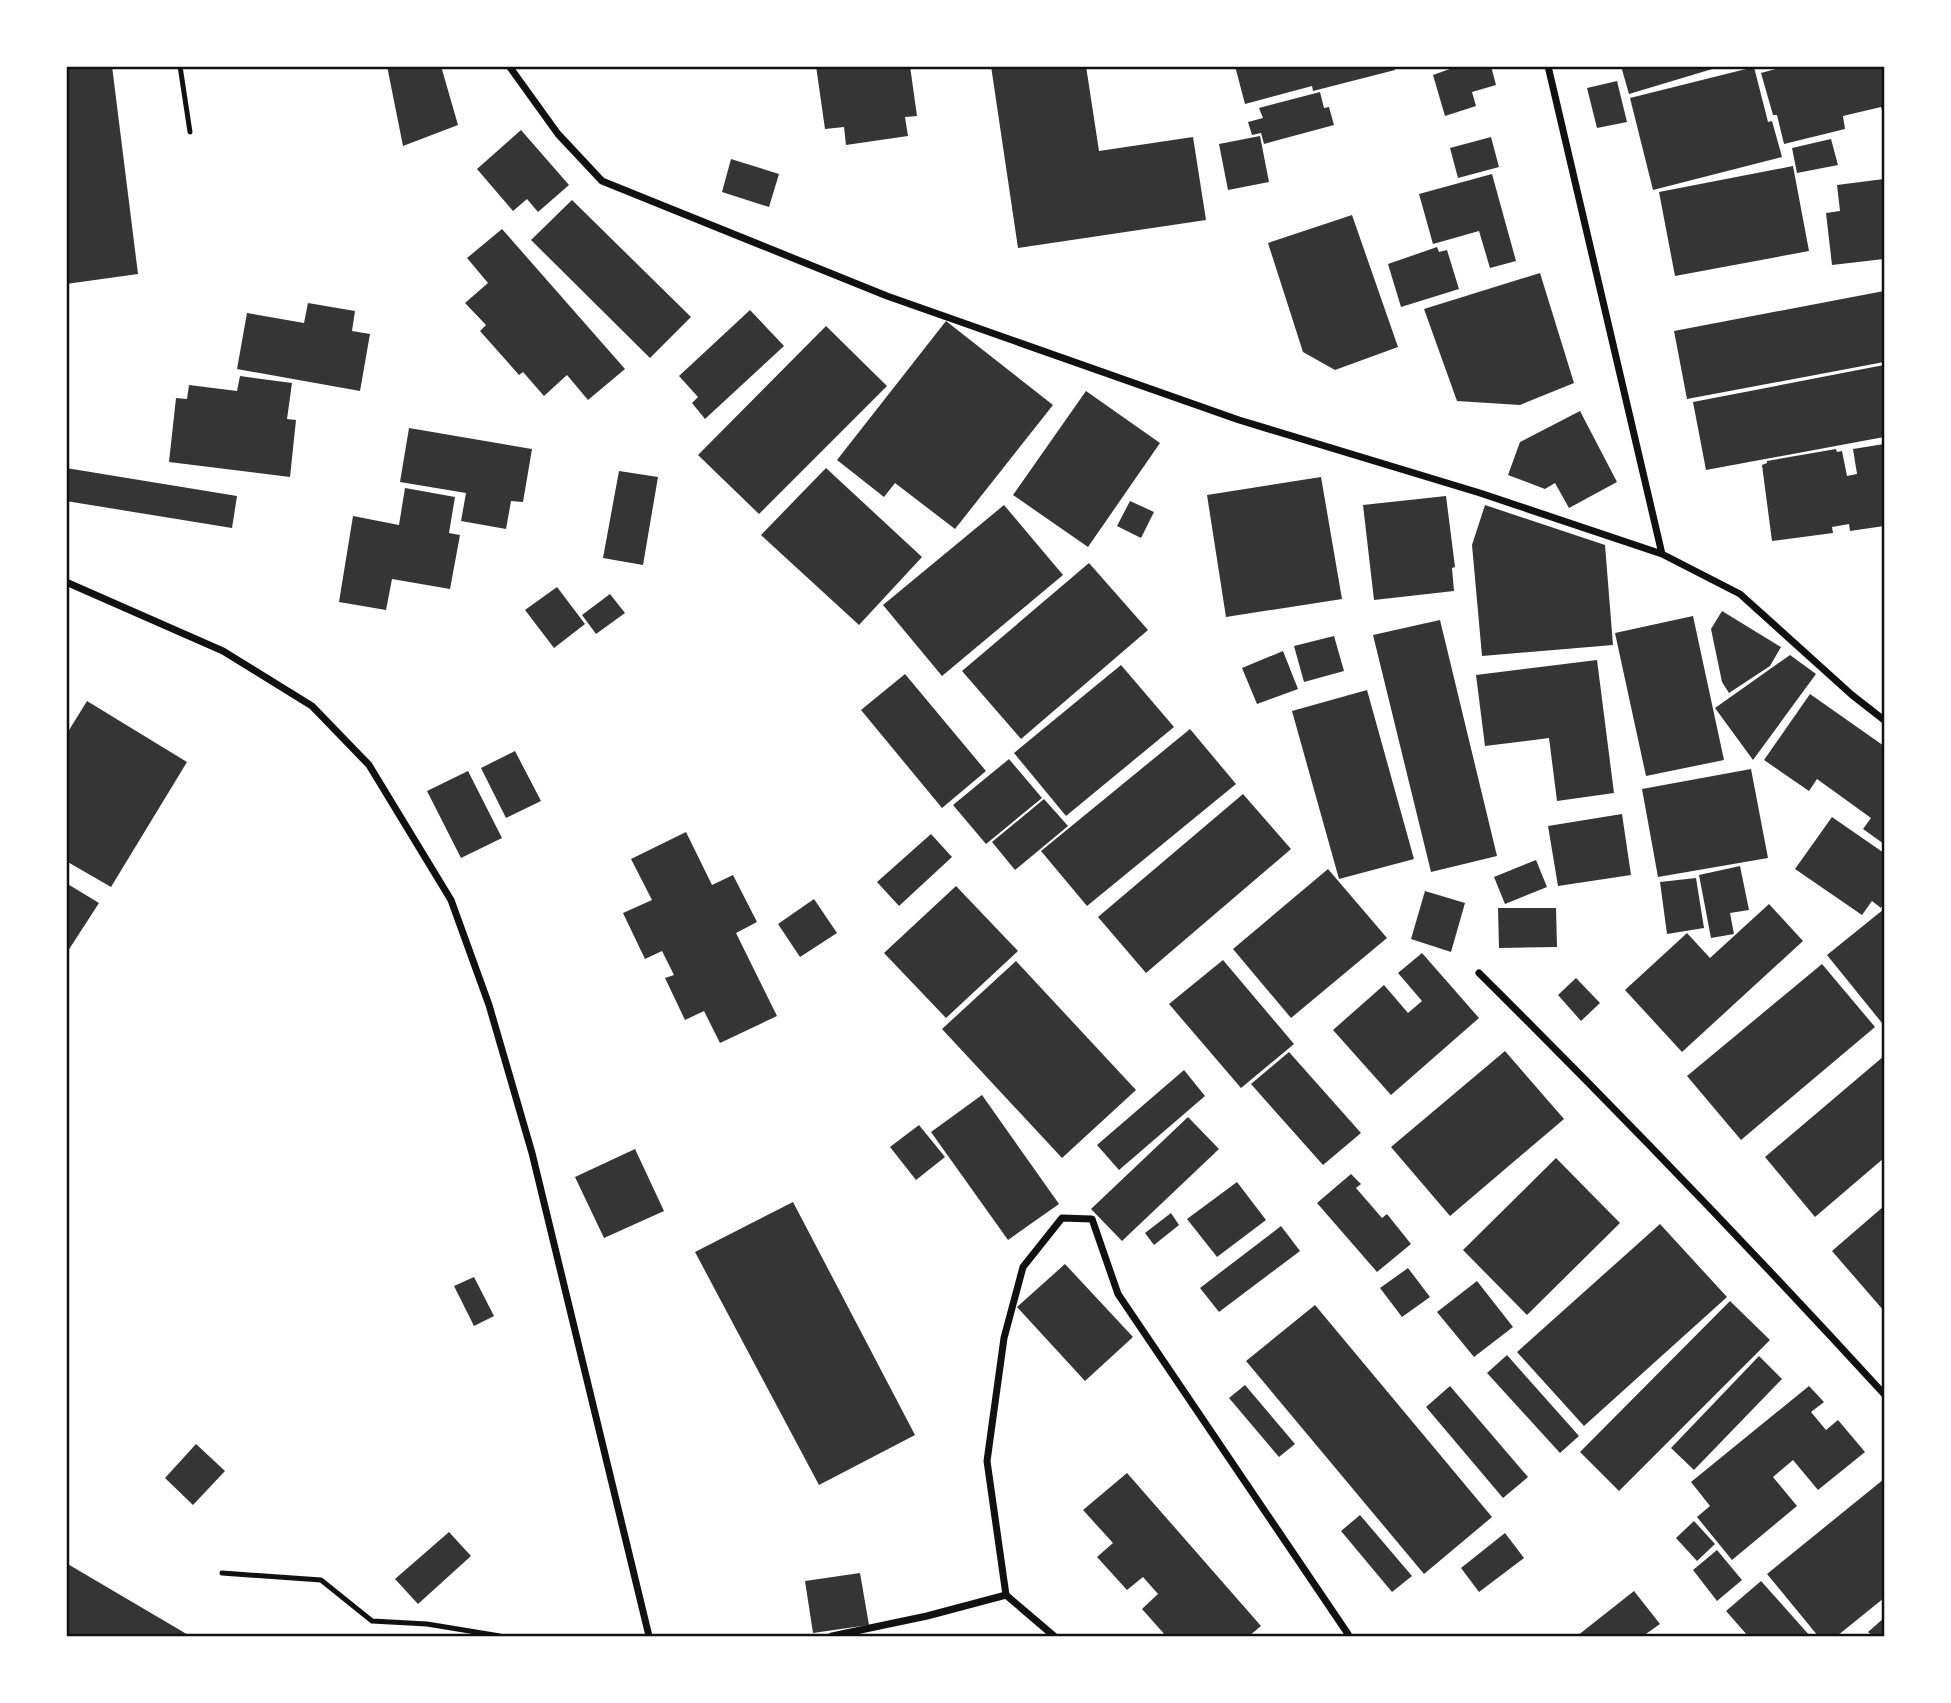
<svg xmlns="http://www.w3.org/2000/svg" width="1951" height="1703" viewBox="0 0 1951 1703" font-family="Jost,sans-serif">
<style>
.building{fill:#353535}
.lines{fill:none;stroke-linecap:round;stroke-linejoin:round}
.service{stroke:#111;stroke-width:5}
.minor{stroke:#111;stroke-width:7}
.neatline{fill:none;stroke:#111;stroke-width:2.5}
</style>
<rect width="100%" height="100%" fill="#fff"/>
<path class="building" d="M 66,66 L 112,66 L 138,274 L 66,284 Z
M 387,66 L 441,66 L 458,125 L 403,146 Z
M 816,66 L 910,66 L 917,116 L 905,117 L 908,136 L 846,145 L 844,127 L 825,129 Z
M 991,66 L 1086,66 L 1099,151 L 1193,137 L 1206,220 L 1018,248 Z
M 1235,66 L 1394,66 L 1395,70 L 1313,91 L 1312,86 L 1245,104 Z
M 1458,66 L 1491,66 L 1496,85 L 1472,92 L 1476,106 L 1445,116 L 1433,75 Z
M 1621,66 L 1719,66 L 1719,67 L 1629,94 Z
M 1786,66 L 1884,66 L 1884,116 L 1881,107 L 1843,116 L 1845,129 L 1784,144 L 1777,115 L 1773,115 L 1761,73 Z
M 1754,67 L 1768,122 L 1772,121 L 1782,157 L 1653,190 L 1630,98 Z
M 1617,81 L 1627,122 L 1597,128 L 1587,88 Z
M 1320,92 L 1324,108 L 1329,107 L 1334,125 L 1264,144 L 1261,133 L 1252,135 L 1248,122 L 1263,118 L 1259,108 Z
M 521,130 L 569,185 L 538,212 L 527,199 L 513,211 L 477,169 Z
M 1260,136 L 1269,182 L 1228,190 L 1219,144 Z
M 1491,137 L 1499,167 L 1458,178 L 1450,148 Z
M 1831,139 L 1838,165 L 1797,173 L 1792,148 Z
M 731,159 L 779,174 L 769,207 L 722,192 Z
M 1793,166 L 1809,251 L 1675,276 L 1659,192 Z
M 1492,174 L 1516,261 L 1490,268 L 1479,231 L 1433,244 L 1419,194 Z
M 1884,179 L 1884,259 L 1832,265 L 1826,213 L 1840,211 L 1837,185 Z
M 572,200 L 691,317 L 650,358 L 531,240 Z
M 1352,215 L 1398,347 L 1335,370 L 1303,352 L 1268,243 Z
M 502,229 L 625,369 L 588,400 L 567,375 L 544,396 L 523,372 L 519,375 L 480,331 L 486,325 L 465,303 L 488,283 L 467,258 Z
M 1437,247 L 1439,252 L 1447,250 L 1459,289 L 1401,307 L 1388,264 Z
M 1540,273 L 1574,383 L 1520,405 L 1457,401 L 1424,309 Z
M 1884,291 L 1884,362 L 1687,399 L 1674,331 Z
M 308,303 L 355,311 L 352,331 L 370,334 L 360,391 L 237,369 L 247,313 L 304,323 Z
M 750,310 L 784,346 L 705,419 L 692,403 L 698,397 L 679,376 Z
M 946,321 L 1053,405 L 955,529 L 895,483 L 884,497 L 837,460 Z
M 826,326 L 887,386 L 759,514 L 698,455 Z
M 1884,365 L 1884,437 L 1706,470 L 1693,402 Z
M 240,376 L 292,383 L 287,419 L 296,420 L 290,477 L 169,462 L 176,398 L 187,399 L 189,385 L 237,391 Z
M 1086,391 L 1160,443 L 1088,547 L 1013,495 Z
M 1580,411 L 1617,482 L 1569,508 L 1555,483 L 1545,489 L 1508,475 L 1520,442 Z
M 409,428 L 532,449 L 523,502 L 511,501 L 506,529 L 461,521 L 466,493 L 400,482 Z
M 1884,444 L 1884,526 L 1850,531 L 1849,524 L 1832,527 L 1833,533 L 1772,541 L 1762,465 L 1767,463 L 1767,461 L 1836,449 L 1837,452 L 1842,451 L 1847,476 L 1857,474 L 1853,449 Z
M 66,468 L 237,496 L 232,528 L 66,501 Z
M 826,468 L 922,557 L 859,625 L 761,535 Z
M 619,471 L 658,477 L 643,565 L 603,558 Z
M 1321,477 L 1342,599 L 1226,617 L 1207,495 Z
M 405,488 L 455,497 L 449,533 L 460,535 L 450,589 L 392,579 L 386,610 L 339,602 L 353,516 L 399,525 Z
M 1446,496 L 1455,567 L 1452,568 L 1454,591 L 1374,600 L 1363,505 Z
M 1130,501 L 1154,512 L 1141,538 L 1117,526 Z
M 1004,505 L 1063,575 L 942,676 L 883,605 Z
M 1485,505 L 1605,545 L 1613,645 L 1482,656 L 1472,545 Z
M 1089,563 L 1148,630 L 1021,739 L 962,671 Z
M 557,587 L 585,624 L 554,648 L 525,610 Z
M 610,594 L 625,613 L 596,634 L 582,615 Z
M 1722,611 L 1781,647 L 1770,666 L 1729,693 L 1722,682 L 1711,629 Z
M 1693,616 L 1724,760 L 1646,776 L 1615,633 Z
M 1440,620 L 1497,856 L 1431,872 L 1373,635 Z
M 1334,636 L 1344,671 L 1304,682 L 1294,646 Z
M 1283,651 L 1298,689 L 1257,704 L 1242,668 Z
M 1790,655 L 1816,674 L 1753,760 L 1715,708 Z
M 1597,660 L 1614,793 L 1557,801 L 1549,738 L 1485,746 L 1476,675 Z
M 1121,665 L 1174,727 L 1066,816 L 1014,753 Z
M 905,674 L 986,771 L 942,808 L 861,710 Z
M 1367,690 L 1414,859 L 1339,879 L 1292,711 Z
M 1810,694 L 1884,746 L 1884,844 L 1863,829 L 1871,818 L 1817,779 L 1809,791 L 1764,760 Z
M 87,701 L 187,762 L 111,887 L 66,861 L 66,735 Z
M 1190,729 L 1236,784 L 1087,906 L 1041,851 Z
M 515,751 L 541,801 L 506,818 L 481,768 Z
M 1009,759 L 1042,798 L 986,844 L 953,805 Z
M 1751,769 L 1768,858 L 1658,877 L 1642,789 Z
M 468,771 L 502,838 L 461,858 L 427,791 Z
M 1243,794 L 1291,849 L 1146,973 L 1098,917 Z
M 1044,799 L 1068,826 L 1015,870 L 992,842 Z
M 1622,814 L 1631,875 L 1558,886 L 1548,826 Z
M 1832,817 L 1884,853 L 1884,902 L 1881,908 L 1872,901 L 1862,915 L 1795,869 Z
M 686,832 L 712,885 L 733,875 L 757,922 L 736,933 L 777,1016 L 720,1043 L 704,1011 L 685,1020 L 665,978 L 674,975 L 662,951 L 645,959 L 623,913 L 652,900 L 631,859 Z
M 931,834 L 952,857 L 899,906 L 877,882 Z
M 1536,860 L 1547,887 L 1505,904 L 1494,877 Z
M 1740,866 L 1749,910 L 1730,913 L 1734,934 L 1711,938 L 1699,875 Z
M 1328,869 L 1387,938 L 1291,1018 L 1233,949 Z
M 1696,878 L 1704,928 L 1667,934 L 1660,882 Z
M 66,883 L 99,903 L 66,954 Z
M 956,886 L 1018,951 L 946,1018 L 884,953 Z
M 1425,891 L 1465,903 L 1451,952 L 1411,939 Z
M 814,899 L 837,933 L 800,957 L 778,924 Z
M 1769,904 L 1803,941 L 1682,1052 L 1625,990 L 1687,933 L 1710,958 Z
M 1498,908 L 1556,908 L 1557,947 L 1499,948 Z
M 1884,909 L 1884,1021 L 1882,1023 L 1827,955 Z
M 1422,953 L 1479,1018 L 1391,1095 L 1333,1030 L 1384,985 L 1408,1013 L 1422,1001 L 1398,973 Z
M 1223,960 L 1294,1044 L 1241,1088 L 1169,1004 Z
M 1016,961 L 1136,1090 L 1062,1158 L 942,1029 Z
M 1822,964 L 1875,1027 L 1741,1140 L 1687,1076 Z
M 1576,978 L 1600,1003 L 1581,1021 L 1558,995 Z
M 1505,1051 L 1564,1119 L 1450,1216 L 1391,1147 Z
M 1289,1052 L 1361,1133 L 1323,1165 L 1251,1084 Z
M 1884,1056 L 1884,1158 L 1815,1217 L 1765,1157 Z
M 1184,1070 L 1205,1096 L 1119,1170 L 1097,1145 Z
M 982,1095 L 1059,1204 L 1008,1240 L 931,1132 Z
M 1188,1117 L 1219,1149 L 1122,1241 L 1091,1209 Z
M 919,1125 L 945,1157 L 916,1180 L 890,1147 Z
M 635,1149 L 664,1211 L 604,1238 L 575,1177 Z
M 1556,1158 L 1620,1223 L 1527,1315 L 1463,1250 Z
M 1351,1174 L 1361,1184 L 1356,1188 L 1382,1218 L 1387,1214 L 1411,1244 L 1377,1272 L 1317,1203 Z
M 1237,1182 L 1266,1220 L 1217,1257 L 1187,1219 Z
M 793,1202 L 915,1435 L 819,1485 L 695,1252 Z
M 1884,1206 L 1884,1311 L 1832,1251 Z
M 1171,1213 L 1179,1225 L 1154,1245 L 1145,1233 Z
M 1660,1224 L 1727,1297 L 1584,1426 L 1517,1352 Z
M 1281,1226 L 1300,1251 L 1219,1312 L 1200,1288 Z
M 1065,1264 L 1133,1337 L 1085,1381 L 1017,1307 Z
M 1408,1268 L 1430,1297 L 1402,1317 L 1380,1288 Z
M 474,1277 L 494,1316 L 474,1326 L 454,1286 Z
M 1477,1281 L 1513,1327 L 1474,1357 L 1437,1312 Z
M 1730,1301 L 1770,1340 L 1619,1491 L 1580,1452 Z
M 1315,1305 L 1492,1517 L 1424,1574 L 1246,1361 Z
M 1507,1355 L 1579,1436 L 1560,1453 L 1487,1373 Z
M 1759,1356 L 1782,1379 L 1694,1470 L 1671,1448 Z
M 1245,1385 L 1295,1444 L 1279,1457 L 1229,1398 Z
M 1450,1386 L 1528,1477 L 1503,1498 L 1426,1407 Z
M 1809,1386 L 1824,1402 L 1811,1412 L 1826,1430 L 1838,1420 L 1865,1452 L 1818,1490 L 1793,1460 L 1773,1477 L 1797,1506 L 1732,1560 L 1697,1517 L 1710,1506 L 1691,1482 Z
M 196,1444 L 225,1471 L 193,1505 L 165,1478 Z
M 1127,1473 L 1261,1626 L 1249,1636 L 1166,1636 L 1142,1609 L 1158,1594 L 1143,1577 L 1127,1590 L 1097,1557 L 1113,1543 L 1083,1510 Z
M 1884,1479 L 1884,1598 L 1837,1636 L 1818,1636 L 1767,1574 Z
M 1360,1515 L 1412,1576 L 1392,1592 L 1341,1531 Z
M 1694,1521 L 1715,1544 L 1697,1561 L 1676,1538 Z
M 449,1532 L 471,1556 L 418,1604 L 395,1579 Z
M 1505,1533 L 1524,1558 L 1479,1592 L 1461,1568 Z
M 1717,1550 L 1742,1580 L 1717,1601 L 1693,1570 Z
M 66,1563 L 190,1636 L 66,1636 Z
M 860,1573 L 869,1625 L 813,1633 L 805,1581 Z
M 1761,1581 L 1810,1636 L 1748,1636 L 1726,1611 Z
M 1634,1591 L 1660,1624 L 1643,1636 L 1577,1636 Z
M 1884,1618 L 1884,1636 L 1873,1636 L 1868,1632 Z"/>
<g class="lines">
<path class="service" d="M 180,66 L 190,132
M 222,1573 L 321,1580 L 372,1621 L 427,1624 L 500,1636"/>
<path class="minor" d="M 509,66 L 558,134 L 602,181 L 887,296 L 1239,420 L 1480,493 L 1662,554 L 1740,594 L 1852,695 L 1884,720
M 1548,66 L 1662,554
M 66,582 L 223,651 L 312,706 L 369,765 L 451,900 L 489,1005 L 532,1153 L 649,1636
M 1479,973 C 1617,1110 1752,1250 1884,1394
M 832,1636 L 927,1616 L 1006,1595
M 1054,1636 L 1006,1595 L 987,1461 L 1004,1338 L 1023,1267 L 1062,1218 L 1092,1219 L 1118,1294 L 1348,1634"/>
</g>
<rect width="1951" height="1703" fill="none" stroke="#ffffff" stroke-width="136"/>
<rect x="68" y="68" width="1815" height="1567" class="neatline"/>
</svg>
